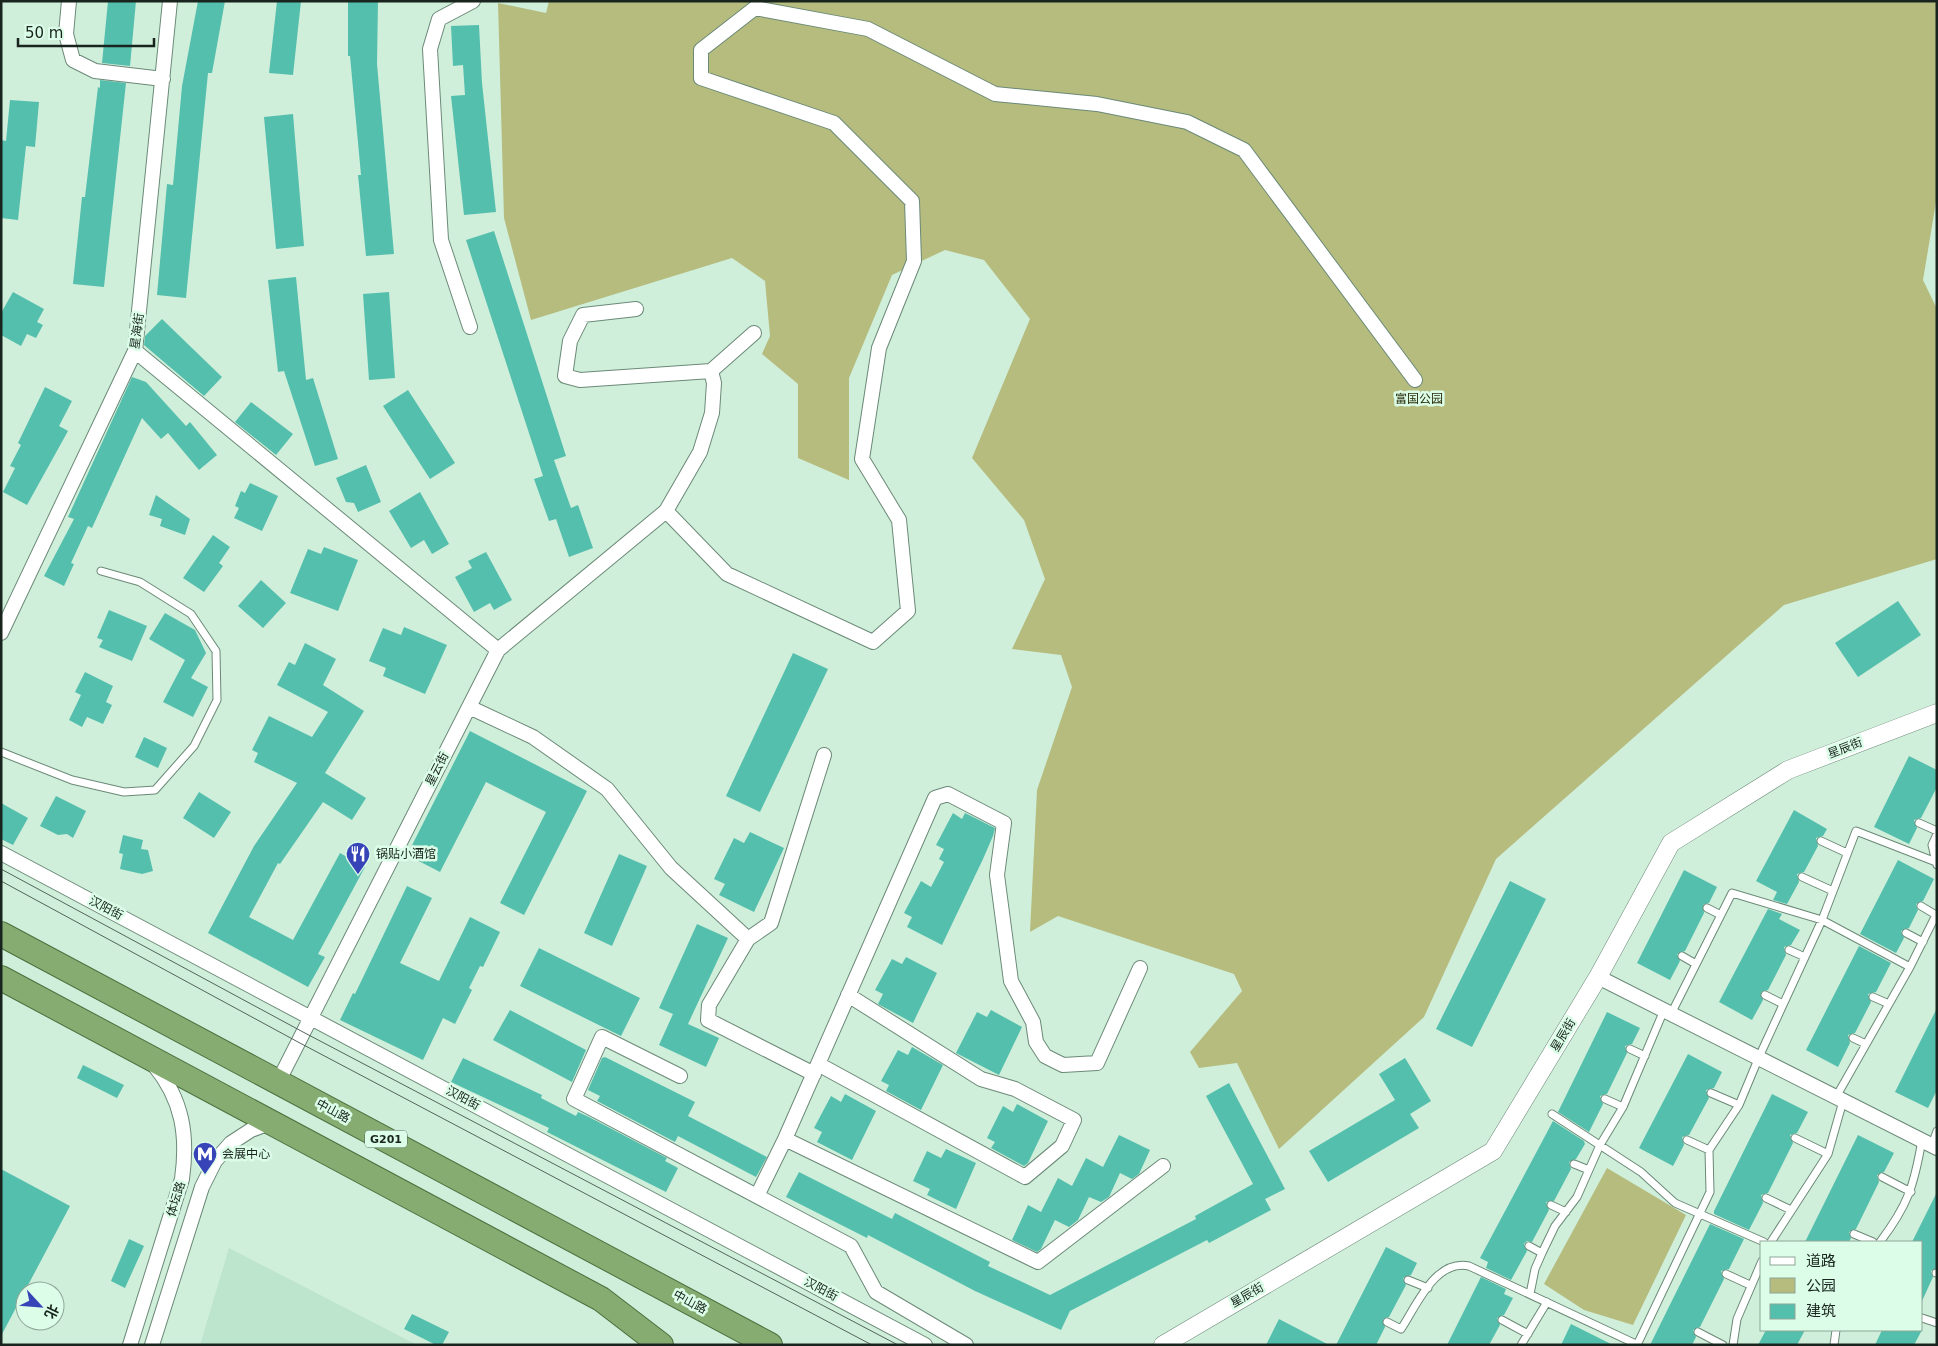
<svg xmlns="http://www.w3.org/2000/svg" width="1938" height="1346" viewBox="0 0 1938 1346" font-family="'DejaVu Sans','Noto Sans SC',sans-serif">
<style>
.built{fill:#bde4cc}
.green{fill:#b6bc7e}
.building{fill:#55bfad}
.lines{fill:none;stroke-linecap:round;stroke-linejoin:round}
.service-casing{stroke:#6b8977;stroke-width:9}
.minor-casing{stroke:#6b8977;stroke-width:16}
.tertiary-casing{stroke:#6b8977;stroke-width:19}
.trunk-casing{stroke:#4c6f3d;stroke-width:26}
.service{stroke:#fff;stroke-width:7}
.minor{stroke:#fff;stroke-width:14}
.tertiary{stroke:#fff;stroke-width:18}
.trunk{stroke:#86ac72;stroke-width:24}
.tram{stroke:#526459;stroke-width:1}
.labels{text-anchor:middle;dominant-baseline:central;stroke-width:5;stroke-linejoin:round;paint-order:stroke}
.shield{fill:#dcfde8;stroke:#53655a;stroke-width:1}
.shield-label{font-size:11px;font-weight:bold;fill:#18241d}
.street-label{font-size:12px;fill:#18241d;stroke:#dcfde8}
.park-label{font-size:12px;fill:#2b2e0b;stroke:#dcfde8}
.poi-label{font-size:12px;fill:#18241d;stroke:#dcfde8;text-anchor:start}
</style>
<rect width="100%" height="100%" fill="#cfefdb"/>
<path class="built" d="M 229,1248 L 417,1345 L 200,1345 Z"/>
<path class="green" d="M 549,1 L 1937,1 L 1937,196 L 1923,280 L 1937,309 L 1937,559 L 1784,605 L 1496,859 L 1424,1017 L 1279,1149 L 1237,1063 L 1199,1068 L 1190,1052 L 1242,991 L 1234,974 L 1058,916 L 1030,932 L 1037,790 L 1072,687 L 1061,655 L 1012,649 L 1045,579 L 1024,520 L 972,458 L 1030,319 L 984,260 L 945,250 L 892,275 L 849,378 L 849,480 L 798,458 L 798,384 L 762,354 L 770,336 L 765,281 L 732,258 L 531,320 L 504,218 L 498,3 L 546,13 Z
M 1607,1168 L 1686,1215 L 1633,1325 L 1584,1310 L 1544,1284 Z"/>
<path class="building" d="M 108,1 L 136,1 L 130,66 L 102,63 Z
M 198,1 L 225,1 L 212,73 L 208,73 L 186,298 L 157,295 L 167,184 L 173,185 L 182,86 Z
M 277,1 L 301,1 L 293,75 L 269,73 Z
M 348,1 L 378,1 L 377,64 L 394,254 L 366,256 L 358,175 L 361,175 L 350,56 L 348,56 Z
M 479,25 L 482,83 L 496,212 L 464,215 L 451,96 L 465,95 L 463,65 L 453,66 L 451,26 Z
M 100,80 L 126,83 L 104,287 L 73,284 L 82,197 L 85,197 L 98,87 L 100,88 Z
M 10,100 L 39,102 L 35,147 L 26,146 L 18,220 L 1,218 L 1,140 L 6,141 Z
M 293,114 L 304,246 L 276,249 L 264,117 Z
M 494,231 L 566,456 L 554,460 L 571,508 L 578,505 L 593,548 L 569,557 L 556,519 L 549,521 L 534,479 L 543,476 L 466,240 Z
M 296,277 L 306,380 L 313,378 L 338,459 L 315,466 L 284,371 L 278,372 L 268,280 Z
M 13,292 L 44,309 L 37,322 L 43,325 L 36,338 L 27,334 L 21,346 L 1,335 L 1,313 Z
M 389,292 L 395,378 L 369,380 L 363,294 Z
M 162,319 L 222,377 L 204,396 L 144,345 L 145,336 Z
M 132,377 L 146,382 L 186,426 L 190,422 L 217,455 L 199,470 L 168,433 L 161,439 L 142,418 L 92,528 L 88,526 L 71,563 L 74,564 L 64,586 L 44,576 L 74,519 L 68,517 Z
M 45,387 L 72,401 L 59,426 L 68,431 L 27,505 L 3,492 L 15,468 L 10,466 L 21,445 L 18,443 Z
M 408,390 L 455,463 L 430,479 L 383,406 Z
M 251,402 L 293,434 L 276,455 L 235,422 Z
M 366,465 L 381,502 L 358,512 L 354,503 L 346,502 L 336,478 Z
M 250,483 L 278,496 L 262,531 L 234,518 L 239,508 L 235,506 L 241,491 L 245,493 Z
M 420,492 L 449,544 L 432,554 L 424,540 L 411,548 L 389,511 Z
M 156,495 L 190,519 L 185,535 L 160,526 L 162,519 L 149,515 Z
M 213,535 L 230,547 L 219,563 L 223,566 L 204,592 L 183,578 Z
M 324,547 L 358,560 L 338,611 L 290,593 L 308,549 L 321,554 Z
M 486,552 L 512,600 L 494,610 L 490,603 L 474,612 L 455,577 L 472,568 L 468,561 Z
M 261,580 L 286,603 L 263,628 L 238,606 Z
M 1898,601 L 1921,635 L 1858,677 L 1835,643 Z
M 109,610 L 147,626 L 132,661 L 99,647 L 103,640 L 97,638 Z
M 165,613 L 195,630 L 206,653 L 191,678 L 208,687 L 193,717 L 163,702 L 185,660 L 149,639 Z
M 404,627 L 447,645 L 425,694 L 383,676 L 386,668 L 369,661 L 383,628 L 401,635 Z
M 305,643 L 336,659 L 323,685 L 364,711 L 325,773 L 366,798 L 352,820 L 323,802 L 280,864 L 278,863 L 249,917 L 293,940 L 340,853 L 365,867 L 318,954 L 325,957 L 308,987 L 208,933 L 254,846 L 297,783 L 254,762 L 258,753 L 252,750 L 269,716 L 312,737 L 328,712 L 277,685 L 289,662 L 295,665 Z
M 793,653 L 828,669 L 760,812 L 726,796 Z
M 85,672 L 113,686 L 106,702 L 112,705 L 103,724 L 87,717 L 82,727 L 69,720 L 81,695 L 75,692 Z
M 470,731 L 587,791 L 524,915 L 500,903 L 546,812 L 486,782 L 440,872 L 407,855 Z
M 144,737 L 167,748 L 158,768 L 135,757 Z
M 1909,756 L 1937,770 L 1937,787 L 1921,818 L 1914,820 L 1917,828 L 1909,844 L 1874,827 Z
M 199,792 L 231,812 L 214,838 L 183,818 Z
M 56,796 L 86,811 L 73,838 L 67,834 L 58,835 L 40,826 Z
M 1,803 L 28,818 L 13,845 L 1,839 Z
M 1794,810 L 1827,829 L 1823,836 L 1816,838 L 1818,846 L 1804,872 L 1797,874 L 1799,882 L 1787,904 L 1773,900 L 1777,892 L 1756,881 Z
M 953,813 L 962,819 L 965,813 L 995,828 L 993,836 L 983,859 L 942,945 L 907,927 L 912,917 L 904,913 L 921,881 L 931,887 L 944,862 L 939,859 L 944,849 L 936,845 Z
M 750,832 L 784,848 L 754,912 L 719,895 L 725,884 L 714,879 L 734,838 L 744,843 Z
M 123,835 L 143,840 L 141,849 L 148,850 L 153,871 L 142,874 L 120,869 L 123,854 L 119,853 Z
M 619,854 L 647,866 L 612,946 L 584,933 Z
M 1898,860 L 1934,879 L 1923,901 L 1916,904 L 1918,910 L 1909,928 L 1901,931 L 1904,938 L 1896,953 L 1860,934 Z
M 1684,870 L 1717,887 L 1709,903 L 1703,905 L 1704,913 L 1685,951 L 1677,954 L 1680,961 L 1670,980 L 1637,963 Z
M 1510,881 L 1546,899 L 1472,1047 L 1436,1029 Z
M 407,886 L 432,898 L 400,963 L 439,981 L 470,917 L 500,932 L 483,967 L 480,966 L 469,988 L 472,990 L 455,1024 L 443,1018 L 423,1060 L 340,1020 L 353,993 L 355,994 Z
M 1768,909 L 1782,914 L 1779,919 L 1800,930 L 1791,945 L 1784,947 L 1786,955 L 1768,990 L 1761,992 L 1763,1000 L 1752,1020 L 1719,1002 Z
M 697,924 L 728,938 L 688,1024 L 719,1038 L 706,1067 L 659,1045 L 673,1014 L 659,1008 Z
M 1859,946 L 1891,963 L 1876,992 L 1868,994 L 1871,1002 L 1855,1033 L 1848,1035 L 1850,1043 L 1838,1067 L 1806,1050 Z
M 539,948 L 640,998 L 621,1036 L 520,986 Z
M 906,957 L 937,973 L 913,1023 L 878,1004 L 883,994 L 875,990 L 892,959 L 902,964 Z
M 1937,1008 L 1937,1090 L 1928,1108 L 1895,1092 Z
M 510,1010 L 586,1050 L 572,1082 L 493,1040 Z
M 991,1010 L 1022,1027 L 999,1075 L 956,1053 L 977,1012 L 987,1017 Z
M 1607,1012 L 1640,1028 L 1632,1044 L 1625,1046 L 1627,1053 L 1607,1094 L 1600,1096 L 1603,1104 L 1589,1132 L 1558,1112 Z
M 912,1047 L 943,1065 L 921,1110 L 886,1091 L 889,1085 L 881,1081 L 898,1050 L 908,1055 Z
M 1688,1054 L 1722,1072 L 1714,1088 L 1706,1090 L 1709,1098 L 1689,1135 L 1682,1137 L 1684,1145 L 1673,1166 L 1639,1148 Z
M 605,1057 L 695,1102 L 688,1116 L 767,1157 L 756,1177 L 678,1136 L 675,1142 L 597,1101 L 600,1096 L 588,1090 L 602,1058 Z
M 463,1058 L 542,1095 L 541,1098 L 576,1116 L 578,1112 L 589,1117 L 667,1158 L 665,1161 L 678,1168 L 666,1192 L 547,1132 L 549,1128 L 451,1082 Z
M 1405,1058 L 1431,1101 L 1410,1114 L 1419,1128 L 1328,1182 L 1309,1151 L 1395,1100 L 1379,1074 Z
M 83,1065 L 124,1085 L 117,1098 L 77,1078 Z
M 1229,1083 L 1285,1189 L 1265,1199 L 1271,1210 L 1209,1243 L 1207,1240 L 1070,1311 L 1061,1330 L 975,1291 L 868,1235 L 867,1238 L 786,1197 L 799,1172 L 892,1219 L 895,1213 L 990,1262 L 988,1266 L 1050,1295 L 1196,1219 L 1195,1216 L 1253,1184 L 1206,1096 Z
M 845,1094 L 876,1111 L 852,1160 L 817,1142 L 822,1132 L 814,1128 L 831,1096 L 841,1102 Z
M 1772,1094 L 1808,1112 L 1797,1133 L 1790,1135 L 1793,1143 L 1768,1193 L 1761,1195 L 1763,1203 L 1749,1230 L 1714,1214 L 1714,1211 Z
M 1017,1104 L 1048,1121 L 1028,1163 L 1024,1166 L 991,1148 L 995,1142 L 987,1138 L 1003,1106 L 1013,1112 Z
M 1553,1121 L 1584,1141 L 1585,1144 L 1576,1159 L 1569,1162 L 1571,1169 L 1554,1201 L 1546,1202 L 1549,1210 L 1532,1242 L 1527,1241 L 1524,1244 L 1527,1251 L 1511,1280 L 1486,1268 L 1488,1262 L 1480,1258 Z
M 1119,1135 L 1150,1150 L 1139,1174 L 1132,1179 L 1120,1173 L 1109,1197 L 1101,1202 L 1089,1197 L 1078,1220 L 1069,1227 L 1055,1220 L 1041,1249 L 1037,1252 L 1012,1240 L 1028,1205 L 1041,1212 L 1058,1178 L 1072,1186 L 1086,1158 L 1103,1167 Z
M 1858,1135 L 1894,1153 L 1884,1172 L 1877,1175 L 1879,1182 L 1856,1229 L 1849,1232 L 1851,1238 L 1849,1242 L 1805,1242 Z
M 946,1149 L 976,1163 L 956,1209 L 927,1195 L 930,1189 L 913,1181 L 927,1151 L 941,1158 Z
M 1,1169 L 70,1206 L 1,1336 Z
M 1937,1192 L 1937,1268 L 1931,1271 L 1933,1277 L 1922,1301 L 1922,1242 L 1912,1242 Z
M 1710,1224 L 1744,1239 L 1729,1269 L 1721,1271 L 1724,1279 L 1700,1327 L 1693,1330 L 1696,1337 L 1692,1345 L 1650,1345 Z
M 129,1239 L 144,1246 L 125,1288 L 111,1281 Z
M 1386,1247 L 1417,1263 L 1411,1275 L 1403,1278 L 1406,1285 L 1389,1317 L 1383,1319 L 1385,1327 L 1376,1345 L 1336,1345 Z
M 1481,1277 L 1506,1289 L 1504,1294 L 1513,1298 L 1504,1315 L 1497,1318 L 1500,1325 L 1489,1345 L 1447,1345 Z
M 412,1314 L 449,1332 L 442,1345 L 436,1345 L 404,1329 Z
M 1279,1319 L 1329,1345 L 1266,1345 Z
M 1571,1324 L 1613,1345 L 1561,1345 Z
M 1766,1330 L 1805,1330 L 1797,1345 L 1758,1345 Z
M 1882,1330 L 1922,1330 L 1914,1345 L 1875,1345 Z"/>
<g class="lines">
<defs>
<path id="service" d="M 1,752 L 72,780 L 124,792 L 155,790 L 194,746 L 217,700 L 216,651 L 191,614 L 140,582 L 101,571
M 1919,823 L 1937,831
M 1821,841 L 1847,853
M 1936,862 L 1932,845 L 1937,834
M 1802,877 L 1833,891
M 1707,908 L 1721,915
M 1906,933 L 1923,942
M 1789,950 L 1805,957
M 1682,956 L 1696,964
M 1765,995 L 1783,1004
M 1873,997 L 1889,1004
M 1671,1014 L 1732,893 L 1822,920 L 1910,967
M 1853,1038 L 1866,1044
M 1630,1049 L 1645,1056
M 1711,1093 L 1739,1105
M 1836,1097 L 1910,967 L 1936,915 L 1921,906
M 1605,1099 L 1623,1107
M 1552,1114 L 1641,1172 L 1675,1203 L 1764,1242
M 1795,1138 L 1828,1154
M 1687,1140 L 1709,1150
M 1932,1145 L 1937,1131
M 1574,1164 L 1589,1170
M 1882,1177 L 1911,1192
M 1766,1198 L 1791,1210
M 1551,1205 L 1566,1212
M 1854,1234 L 1873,1242
M 1771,1242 L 1828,1154 L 1843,1101
M 1880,1242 C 1908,1205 1914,1186 1922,1140
M 1529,1246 L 1542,1253
M 1936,1273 L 1937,1273
M 1726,1274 L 1750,1285
M 1408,1280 L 1428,1288
M 1530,1294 L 1535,1269 L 1542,1253 L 1555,1226 L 1577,1197 L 1600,1145 L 1623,1107 L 1664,1010
M 1922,1318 L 1937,1323
M 1502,1320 L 1528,1334
M 1387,1322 L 1401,1329 C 1417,1305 1435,1259 1469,1266 L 1638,1345
M 1698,1332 L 1723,1345
M 1521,1345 L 1547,1302
M 1637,1345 L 1710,1192 L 1709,1150 L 1739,1105 L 1759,1057 L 1822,920 L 1856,831 L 1936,862 L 1937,865
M 1733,1345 L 1737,1319 L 1762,1261
M 1834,1345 L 1836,1330"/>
<path id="minor" d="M 69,1 L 66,34 L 73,60 L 95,71 L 163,79
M 636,309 L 583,315 L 570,341 L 565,376 L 580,380 L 711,371
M 470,327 L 441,240 L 430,49 L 439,19 L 473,1
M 135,351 L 498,650
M 666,511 L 727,574 L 873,642 L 908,611 L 899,520 L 862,459 L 879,348 L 914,261 L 912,201 L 834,123 L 701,78 L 701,50 L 755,8 L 868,29 L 995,94 L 1097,104 L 1187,122 L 1244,150 L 1415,380
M 1,633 L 135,351 L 170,1
M 469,707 L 533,737 L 607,789 L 671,868 L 748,939
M 1,853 L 925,1345
M 1598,977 L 1937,1148
M 818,1064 L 1025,1177 L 1062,1146 L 1074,1120 L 1015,1089 L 981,1079 L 848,995
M 814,1074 L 708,1020 L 709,1005 L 748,939 L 771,923 L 824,755
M 680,1076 L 602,1037 L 574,1099 L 851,1246 L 876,1292 L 966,1345
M 278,1082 L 498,650 L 666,511 L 700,452 L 712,413 L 714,383 L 711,371 L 754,333
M 785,1139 L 1038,1262 L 1163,1166
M 757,1196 L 785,1139 L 935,798 L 948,794 L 1004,823 L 997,875 L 1011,981 L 1033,1022 L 1036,1042 L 1045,1056 L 1063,1065 L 1097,1063 L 1140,968
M 130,1345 L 182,1179 C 188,1136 183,1100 154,1065
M 152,1345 L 202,1187 L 215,1161 L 231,1143 L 251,1130 L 270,1123"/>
<path id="tertiary" d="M 1163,1345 L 1493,1151 L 1598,977 L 1671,843 L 1788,770 L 1937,713"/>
<path id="trunk" d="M 1,934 L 770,1345
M 1,978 L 601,1299 L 661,1345"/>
</defs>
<use href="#service" class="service-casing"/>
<use href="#minor" class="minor-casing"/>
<use href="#tertiary" class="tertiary-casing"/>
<use href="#trunk" class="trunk-casing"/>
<use href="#service" class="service"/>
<use href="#minor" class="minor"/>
<use href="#tertiary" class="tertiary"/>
<use href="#trunk" class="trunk"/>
<path class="tram" d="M 1,869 L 303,1032 L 898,1345
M 1,881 L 298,1042 L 872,1345"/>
</g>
<defs>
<symbol id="restaurant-pin" viewBox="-11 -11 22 30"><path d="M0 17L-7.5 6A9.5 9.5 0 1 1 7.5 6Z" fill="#3644b7" stroke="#dcfde8"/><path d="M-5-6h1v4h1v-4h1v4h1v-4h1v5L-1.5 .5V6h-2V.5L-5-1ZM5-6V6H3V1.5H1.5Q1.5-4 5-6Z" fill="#fff"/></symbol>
<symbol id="metro-pin" viewBox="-11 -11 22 30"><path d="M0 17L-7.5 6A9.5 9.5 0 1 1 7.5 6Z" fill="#3644b7" stroke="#dcfde8"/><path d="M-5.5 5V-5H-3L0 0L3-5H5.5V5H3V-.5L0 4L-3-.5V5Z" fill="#fff"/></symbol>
</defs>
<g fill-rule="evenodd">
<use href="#restaurant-pin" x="344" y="840" width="28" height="38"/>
<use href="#metro-pin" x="191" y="1140" width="28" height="38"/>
</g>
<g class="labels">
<rect class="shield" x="365" y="1130.5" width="42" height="17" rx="4"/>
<g class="shield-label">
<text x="386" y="1139">G201</text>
</g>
<g class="street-label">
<text transform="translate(137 331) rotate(-82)">星海街</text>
<text transform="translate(1845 748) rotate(-21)">星辰街</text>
<text transform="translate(437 769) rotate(-63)">星云街</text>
<text transform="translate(106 908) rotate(28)">汉阳街</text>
<text transform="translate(1563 1035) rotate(-59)">星辰街</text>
<text transform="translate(463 1098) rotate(28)">汉阳街</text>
<text transform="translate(333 1111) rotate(28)">中山路</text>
<text transform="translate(176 1199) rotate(-73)">体坛路</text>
<text transform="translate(821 1289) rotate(28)">汉阳街</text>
<text transform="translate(1247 1295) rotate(-30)">星辰街</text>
<text transform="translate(690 1302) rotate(28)">中山路</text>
</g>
<g class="park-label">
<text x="1419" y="399">富国公园</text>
</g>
<g class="poi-label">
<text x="376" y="854">锅贴小酒馆</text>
<text x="222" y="1154">会展中心</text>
</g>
</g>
<rect width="1938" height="1346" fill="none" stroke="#18241d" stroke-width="5"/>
<rect x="1760" y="1241" width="162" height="90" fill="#dcfde8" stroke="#8ea697"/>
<rect x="1770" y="1257" width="25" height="8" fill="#ffffff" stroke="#8ea697"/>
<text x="1806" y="1266" font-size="15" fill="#18241d">道路</text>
<rect x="1770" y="1278" width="25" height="15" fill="#b6bc7e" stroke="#8ea697"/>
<text x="1806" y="1291" font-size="15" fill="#18241d">公园</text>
<rect x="1770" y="1304" width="25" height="15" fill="#55bfad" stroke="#8ea697"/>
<text x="1806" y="1316" font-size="15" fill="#18241d">建筑</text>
<g transform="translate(40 1306) rotate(116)"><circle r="24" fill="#dcfde8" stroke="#8ea697"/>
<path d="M0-4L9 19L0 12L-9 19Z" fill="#3644b7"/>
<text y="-8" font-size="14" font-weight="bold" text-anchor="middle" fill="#18241d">北</text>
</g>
<path d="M18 38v8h136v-8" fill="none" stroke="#18241d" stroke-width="2.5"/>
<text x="25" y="38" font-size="15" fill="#18241d" stroke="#dcfde8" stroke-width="4" paint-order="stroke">50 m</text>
</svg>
